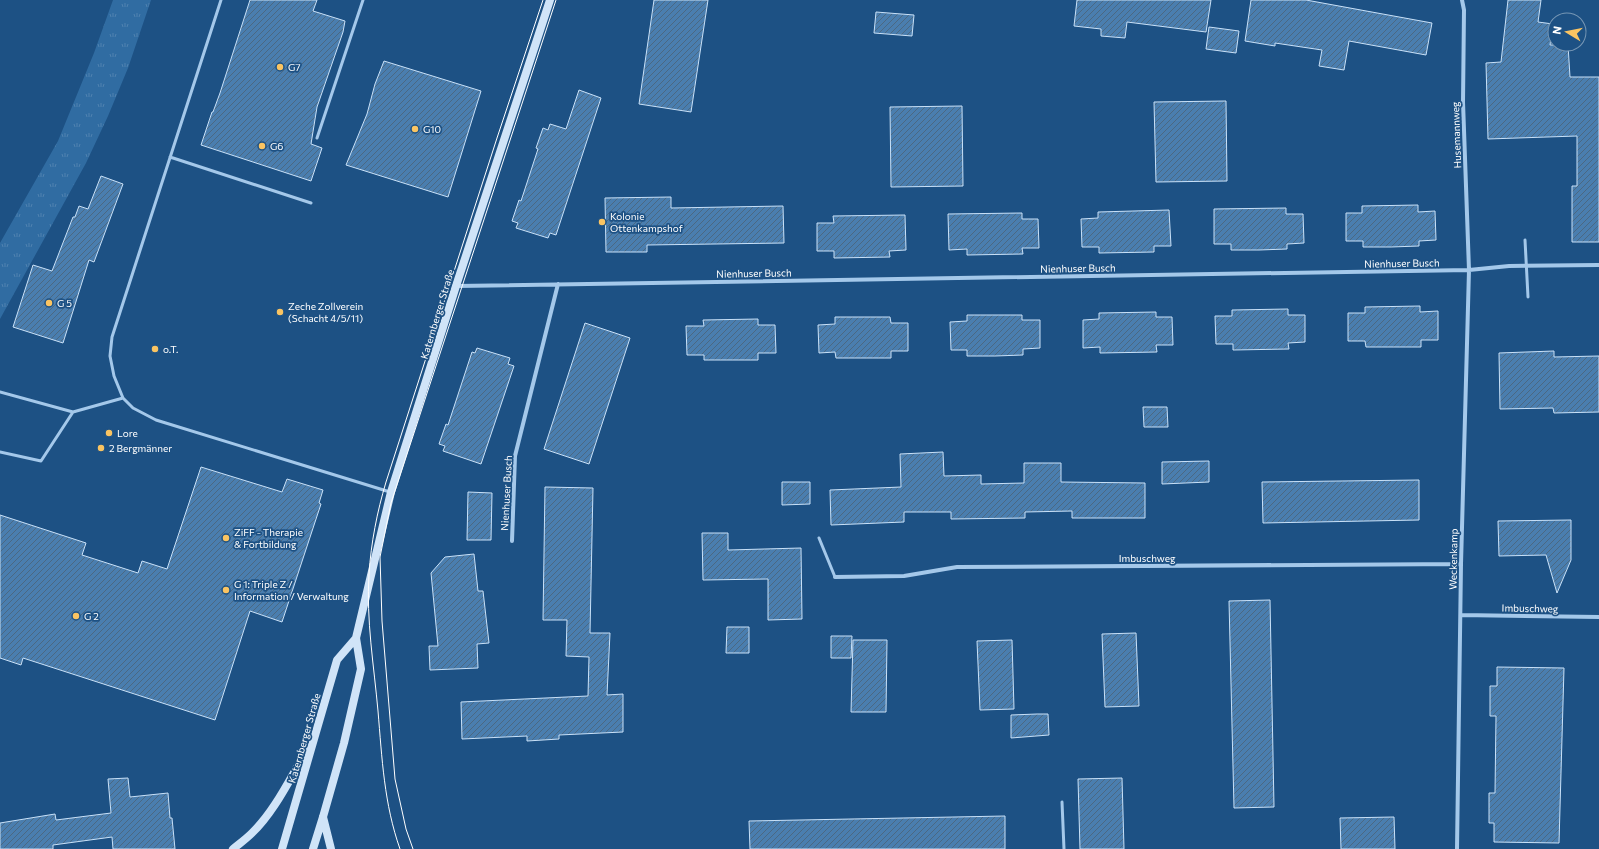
<svg xmlns="http://www.w3.org/2000/svg" width="1599" height="849" viewBox="0 0 1599 849" font-family="Commissioner,sans-serif">
<style>
.grass{fill:url(#grass-tufts)}
.building{fill:url(#building-hatch);stroke:#c9e1f8}
.lines{fill:none;stroke-linecap:round;stroke-linejoin:round}
.service{stroke:#a4c8ea;stroke-width:3}
.minor{stroke:#a4c8ea;stroke-width:4}
.secondary{stroke:#d0e4f8;stroke-width:8}
.tram{stroke:#fff;stroke-width:1}
.poi-dot{fill:#fac462;stroke:#1d5184;stroke-width:1.5}
.labels{text-anchor:middle;dominant-baseline:central;stroke-width:3.5;stroke-linejoin:round;paint-order:stroke}
.poi-label{font-size:10px;fill:#fff;stroke:#1d5184;text-anchor:start}
.street-label{font-size:10px;fill:#fff;stroke:#1d5184}
</style>
<defs>
<pattern id="grass-tufts" width="24" height="20" patternUnits="userSpaceOnUse"><rect width="24" height="20" fill="#306ca2"/><path d="M3 7l-1-3M5 7V3M7 7l1-3M15 17l-1-3M17 17v-4M19 17l1-3" fill="none" stroke="#4f82b0"/></pattern>
<pattern id="building-hatch" width="6" height="6" patternUnits="userSpaceOnUse"><rect width="6" height="6" fill="#4a7eaf"/><path d="M-1 1l2-2M0 6l6-6M5 7l2-2" fill="none" stroke="#4b6882"/></pattern>
</defs>
<rect width="100%" height="100%" fill="#1d5184"/>
<path class="grass" d="M 113,0 L 151,0 L 128,68 L 108,116 L 86,163 L 0,319 L 0,243 L 58,141 L 94,53 Z"/>
<path class="building" d="M 250,0 L 317,0 L 313,11 L 345,21 L 343,32 L 317,107 L 311,144 L 322,148 L 311,181 L 201,145 L 212,112 L 213,112 L 220,93 Z
M 654,0 L 708,0 L 691,112 L 639,104 Z
M 1077,0 L 1211,0 L 1206,32 L 1127,22 L 1125,38 L 1101,36 L 1101,29 L 1074,26 Z
M 1251,0 L 1306,0 L 1432,23 L 1426,55 L 1349,41 L 1344,70 L 1319,66 L 1322,50 L 1275,43 L 1275,46 L 1245,41 Z
M 1508,0 L 1541,0 L 1538,22 L 1553,24 L 1550,45 L 1568,45 L 1570,77 L 1599,77 L 1599,242 L 1572,242 L 1572,186 L 1577,186 L 1577,136 L 1488,139 L 1486,63 L 1501,62 Z
M 876,12 L 914,15 L 912,36 L 874,33 Z
M 1209,27 L 1239,31 L 1236,53 L 1206,49 Z
M 384,61 L 481,91 L 448,197 L 346,165 L 367,114 L 375,84 Z
M 579,90 L 601,98 L 556,235 L 550,233 L 548,238 L 516,228 L 518,223 L 512,221 L 519,200 L 521,201 L 538,149 L 536,148 L 543,128 L 548,130 L 550,124 L 566,129 Z
M 1226,101 L 1227,181 L 1156,182 L 1154,102 Z
M 962,106 L 963,186 L 891,187 L 890,107 Z
M 101,176 L 123,184 L 94,262 L 89,260 L 63,343 L 13,327 L 33,265 L 52,271 L 73,217 L 75,217 L 79,206 L 88,209 Z
M 671,197 L 671,208 L 783,206 L 784,243 L 647,245 L 647,252 L 606,252 L 605,198 Z
M 1418,205 L 1418,212 L 1435,211 L 1436,240 L 1419,241 L 1419,246 L 1391,247 L 1363,247 L 1363,241 L 1346,241 L 1346,213 L 1362,213 L 1362,206 Z
M 1286,208 L 1286,214 L 1303,214 L 1304,243 L 1287,244 L 1287,249 L 1259,250 L 1231,250 L 1231,244 L 1214,244 L 1214,209 Z
M 1169,210 L 1171,246 L 1154,246 L 1154,252 L 1099,253 L 1099,247 L 1082,247 L 1081,219 L 1098,218 L 1098,212 Z
M 1022,213 L 1022,219 L 1038,219 L 1039,248 L 1022,248 L 1023,254 L 967,255 L 967,249 L 949,250 L 948,214 Z
M 905,215 L 906,250 L 889,251 L 890,257 L 834,258 L 834,251 L 817,251 L 817,223 L 834,223 L 833,216 Z
M 1420,306 L 1420,312 L 1438,311 L 1438,340 L 1421,340 L 1421,347 L 1366,347 L 1365,341 L 1348,341 L 1348,313 L 1365,313 L 1365,307 Z
M 1288,309 L 1288,315 L 1305,315 L 1305,342 L 1288,343 L 1289,349 L 1233,350 L 1233,344 L 1216,344 L 1215,316 L 1232,316 L 1232,310 Z
M 1156,312 L 1156,317 L 1172,317 L 1173,345 L 1156,345 L 1157,352 L 1100,353 L 1100,347 L 1083,348 L 1083,320 L 1099,319 L 1099,313 Z
M 967,315 L 1022,315 L 1022,320 L 1040,320 L 1040,348 L 1023,349 L 1023,355 L 995,356 L 967,356 L 967,350 L 951,350 L 950,322 L 967,321 Z
M 835,317 L 890,317 L 891,323 L 908,323 L 908,351 L 891,351 L 891,358 L 836,358 L 835,352 L 819,353 L 818,325 L 835,324 Z
M 758,319 L 758,325 L 775,325 L 776,353 L 758,353 L 758,360 L 704,360 L 704,355 L 687,355 L 686,326 L 704,326 L 703,320 Z
M 585,323 L 630,338 L 589,464 L 544,449 Z
M 477,348 L 510,358 L 508,364 L 514,366 L 481,464 L 443,451 L 445,446 L 439,444 L 446,424 L 448,425 L 472,352 L 475,353 Z
M 1554,351 L 1554,357 L 1599,356 L 1599,412 L 1554,413 L 1553,408 L 1500,409 L 1499,353 Z
M 1143,407 L 1167,407 L 1168,427 L 1144,427 Z
M 943,452 L 944,476 L 981,475 L 981,484 L 1024,483 L 1024,463 L 1061,463 L 1061,482 L 1145,483 L 1145,518 L 1072,518 L 1072,511 L 1025,512 L 1025,518 L 951,519 L 951,512 L 904,512 L 904,522 L 831,525 L 830,490 L 901,487 L 900,454 Z
M 1209,461 L 1209,482 L 1162,484 L 1162,462 Z
M 201,467 L 282,492 L 287,479 L 323,490 L 319,503 L 321,504 L 282,622 L 250,611 L 215,720 L 23,658 L 21,665 L 0,658 L 0,515 L 86,543 L 82,555 L 138,573 L 142,561 L 167,569 Z
M 1419,480 L 1419,520 L 1263,523 L 1262,482 Z
M 782,482 L 810,482 L 810,504 L 782,505 Z
M 545,487 L 593,488 L 590,633 L 610,633 L 607,695 L 623,694 L 623,732 L 559,735 L 559,739 L 527,741 L 527,736 L 462,739 L 461,702 L 588,696 L 589,657 L 566,656 L 567,620 L 543,620 Z
M 468,492 L 492,493 L 491,540 L 467,540 Z
M 1571,520 L 1571,560 L 1557,593 L 1546,555 L 1499,556 L 1498,521 Z
M 702,533 L 728,533 L 728,550 L 801,548 L 802,619 L 768,620 L 768,579 L 703,580 Z
M 474,554 L 478,591 L 483,591 L 489,643 L 477,644 L 478,668 L 430,670 L 429,646 L 438,646 L 431,573 L 445,557 Z
M 1270,600 L 1274,807 L 1234,808 L 1229,601 Z
M 727,627 L 749,627 L 749,653 L 726,653 Z
M 1136,633 L 1139,706 L 1105,707 L 1102,634 Z
M 831,636 L 852,636 L 851,658 L 831,658 Z
M 853,640 L 887,640 L 886,712 L 851,712 Z
M 1012,640 L 1014,709 L 980,710 L 977,641 Z
M 1497,667 L 1564,668 L 1559,843 L 1494,842 L 1494,823 L 1489,823 L 1489,793 L 1495,793 L 1496,716 L 1490,716 L 1490,686 L 1497,686 Z
M 1037,714 L 1048,714 L 1049,735 L 1011,738 L 1011,715 Z
M 128,778 L 130,797 L 168,793 L 170,818 L 172,818 L 175,849 L 113,849 L 112,837 L 53,845 L 53,849 L 0,849 L 0,823 L 55,814 L 56,820 L 111,813 L 108,779 Z
M 1122,778 L 1124,849 L 1080,849 L 1078,779 Z
M 1005,816 L 1005,849 L 750,849 L 749,821 Z
M 1394,817 L 1395,849 L 1341,849 L 1340,818 Z"/>
<g class="lines">
<path class="service" d="M 221,0 L 112,337 L 110,356 L 114,376 L 123,398 L 133,408 L 156,420 L 390,492
M 317,138 L 363,0
M 170,157 L 311,203
M 1525,240 L 1528,297
M 0,392 L 73,412 L 123,398
M 0,452 L 41,461 L 73,412
M 819,538 L 835,577
M 1062,802 L 1064,849"/>
<path class="minor" d="M 456,286 L 1469,270 L 1509,266 L 1599,265
M 512,541 L 515,456 L 558,284
M 835,577 L 904,576 L 957,567 L 1461,564
M 1461,615 L 1599,617
M 1457,849 L 1461,564 L 1469,270 L 1463,102 L 1464,10 L 1462,0"/>
<path class="secondary" d="M 323,817 L 331,849
M 233,849 C 239,844 246,839 252,833 C 276,810 292,774 309,747
M 282,849 L 337,660 L 356,638
M 313,849 L 323,817 L 344,743 L 361,669 L 356,638 L 391,492 L 456,286 L 550,0"/>
<path class="tram" d="M 400,849 C 384,804 382,758 378,711 C 374,666 366,620 369,574 C 371,543 377,512 386,482 L 497,138 L 543,0
M 413,849 L 406,829 L 395,779 L 382,621 L 380,557 L 391,503 L 556,0"/>
</g>
<g class="poi-dot">
<circle cx="280" cy="67" r="4"/>
<circle cx="415" cy="129" r="4"/>
<circle cx="262" cy="146" r="4"/>
<circle cx="602" cy="222" r="4"/>
<circle cx="49" cy="303" r="4"/>
<circle cx="280" cy="312" r="4"/>
<circle cx="155" cy="349" r="4"/>
<circle cx="109" cy="433" r="4"/>
<circle cx="101" cy="448" r="4"/>
<circle cx="226" cy="538" r="4"/>
<circle cx="226" cy="590" r="4"/>
<circle cx="76" cy="616" r="4"/>
</g>
<g class="labels">
<g class="poi-label">
<text x="288" y="67">G7</text>
<text x="423" y="129">G10</text>
<text x="270" y="146">G6</text>
<text x="610" y="216">Kolonie<tspan x="610" dy="12">Ottenkampshof</tspan></text>
<text x="57" y="303">G 5</text>
<text x="288" y="306">Zeche Zollverein<tspan x="288" dy="12">(Schacht 4/5/11)</tspan></text>
<text x="163" y="349">o.T.</text>
<text x="117" y="433">Lore</text>
<text x="109" y="448">2 Bergmänner</text>
<text x="234" y="532">ZiFF - Therapie<tspan x="234" dy="12">&amp; Fortbildung</tspan></text>
<text x="234" y="584">G 1: Triple Z /<tspan x="234" dy="12">Information / Verwaltung</tspan></text>
<text x="84" y="616">G 2</text>
</g>
<g class="street-label">
<text transform="translate(1456 135) rotate(-92)">Husemannweg</text>
<text transform="translate(1402 263) rotate(-1)">Nienhuser Busch</text>
<text transform="translate(1078 268) rotate(-1)">Nienhuser Busch</text>
<text transform="translate(754 273) rotate(-1)">Nienhuser Busch</text>
<text transform="translate(437 314) rotate(-73)">Katernberger Straße</text>
<text transform="translate(506 493) rotate(-87)">Nienhuser Busch</text>
<text x="1147" y="558">Imbuschweg</text>
<text transform="translate(1453 559) rotate(-89)">Weckenkamp</text>
<text transform="translate(1530 608) rotate(1)">Imbuschweg</text>
<text transform="translate(304 738) rotate(-74)">Katernberger Straße</text>
</g>
</g>
<g transform="translate(1567 32) rotate(280)"><circle r="19" fill="#1d5184" stroke="#7797b5"/>
<path d="M0-3L7 15L0 10L-7 15Z" fill="#fac462"/>
<text y="-6" font-size="11" font-weight="bold" text-anchor="middle" fill="#ffffff">N</text>
</g>
</svg>
